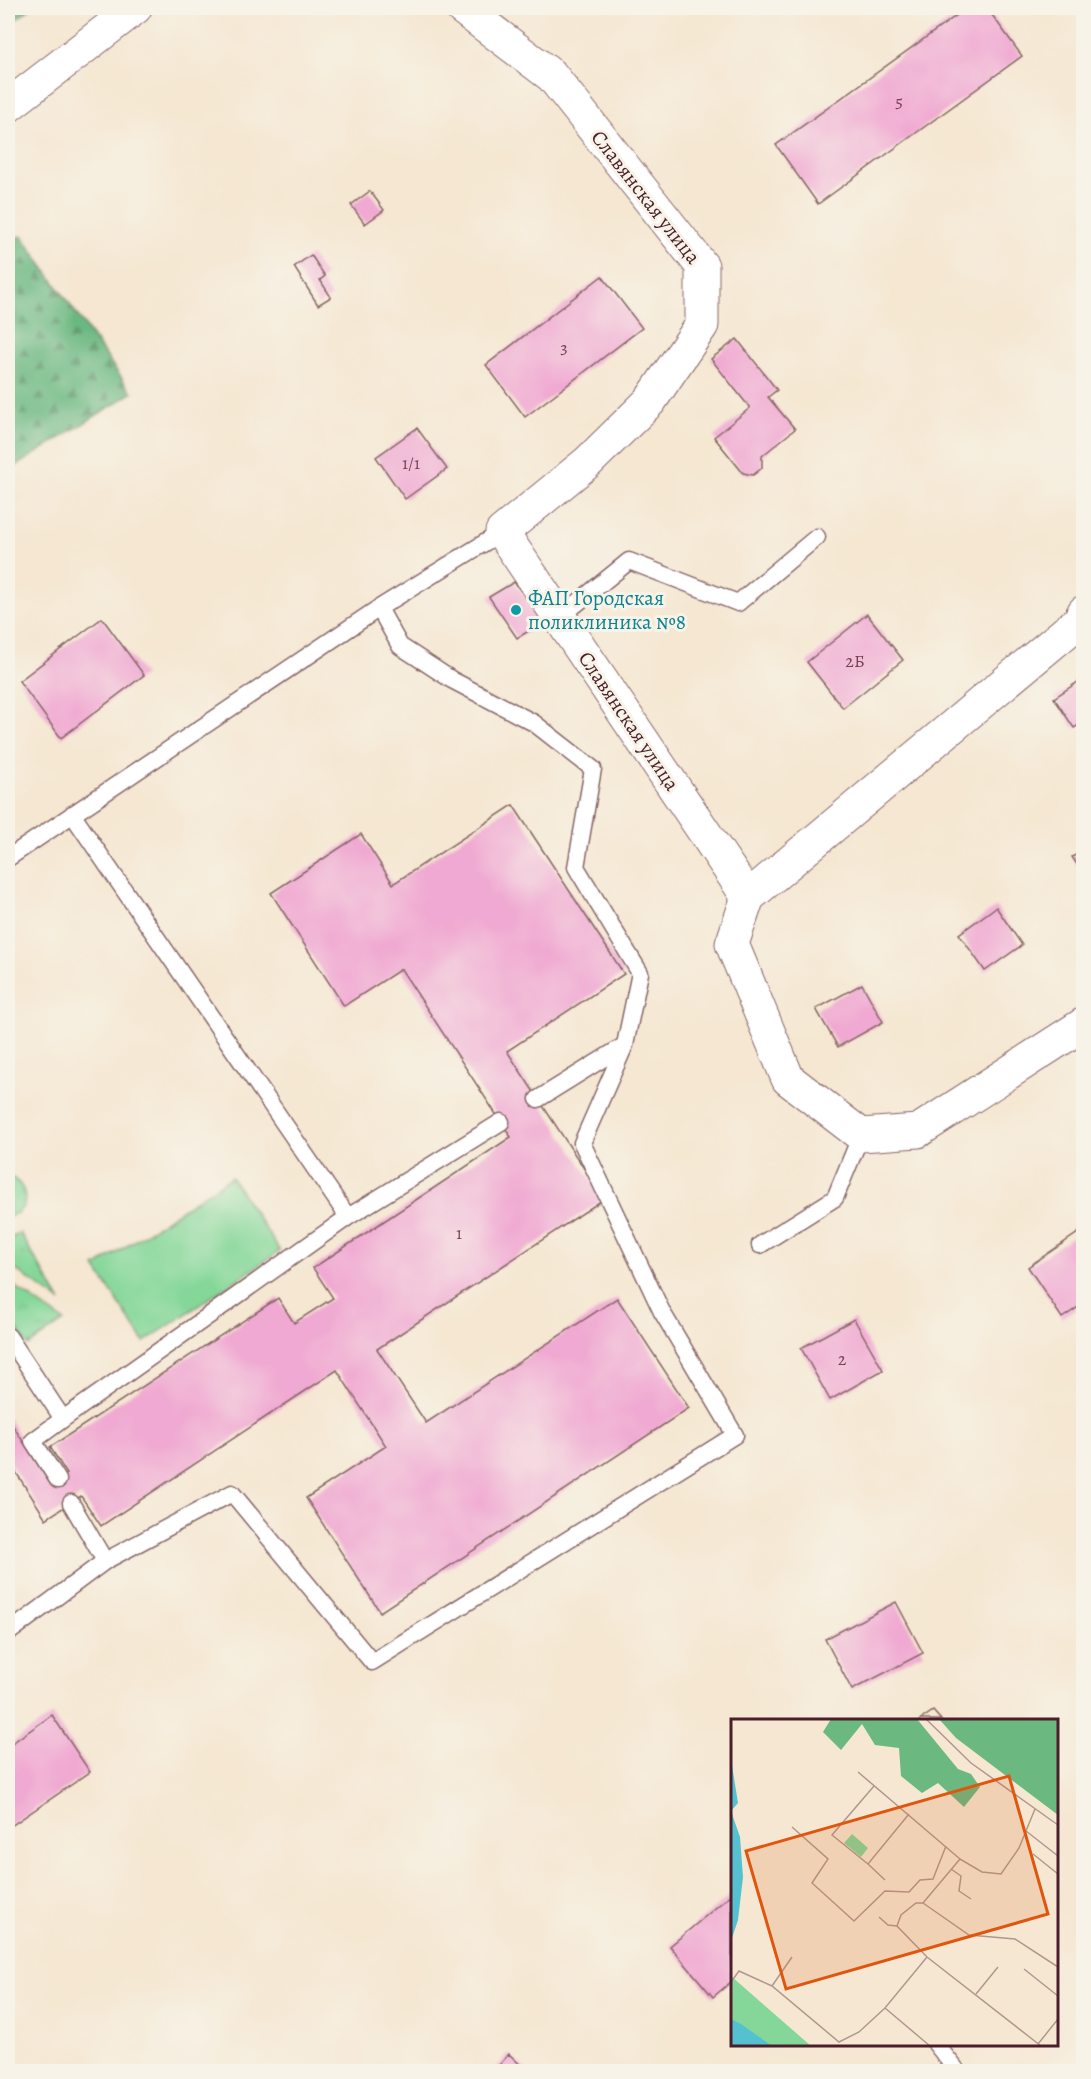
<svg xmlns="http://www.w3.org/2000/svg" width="1091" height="2079" viewBox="0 0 1091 2079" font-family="Alegreya,serif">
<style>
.grass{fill:url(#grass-tufts);stroke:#677b62;stroke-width:1.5}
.forest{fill:url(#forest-firs);stroke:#5a6c56;stroke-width:1.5}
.pitch{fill:#84d799;stroke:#677b62;stroke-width:1.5}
.building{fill:#f0a9d2}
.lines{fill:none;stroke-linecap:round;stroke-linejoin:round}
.service-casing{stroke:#866565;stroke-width:19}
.minor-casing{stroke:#866565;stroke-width:35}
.tertiary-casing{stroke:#866565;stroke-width:35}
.service{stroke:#fff;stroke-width:16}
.minor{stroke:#fff;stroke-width:33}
.tertiary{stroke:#fff;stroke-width:33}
.culture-dot{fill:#0f9aa8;stroke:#f7f3e8;stroke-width:2}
.labels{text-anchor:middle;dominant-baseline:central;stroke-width:6;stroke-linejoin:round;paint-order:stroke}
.number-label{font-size:18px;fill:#744255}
.street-label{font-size:21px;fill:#4a1f2b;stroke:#f7f3e8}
.culture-label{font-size:21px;fill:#0d838f;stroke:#f7f3e8;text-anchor:start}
.inset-road{fill:none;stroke:#b1978f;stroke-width:1.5}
.view{fill:#e0560e;fill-opacity:0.15;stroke:#e0560e;stroke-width:3}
.inset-edge{fill:none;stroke:#4a1f2b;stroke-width:3}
</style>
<defs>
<pattern id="grass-tufts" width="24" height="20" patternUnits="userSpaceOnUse" patternTransform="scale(1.5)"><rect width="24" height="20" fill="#84d799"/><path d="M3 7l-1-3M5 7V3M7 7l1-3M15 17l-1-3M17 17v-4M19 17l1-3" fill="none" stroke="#74b884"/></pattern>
<pattern id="forest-firs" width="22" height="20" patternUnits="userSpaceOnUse" patternTransform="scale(1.5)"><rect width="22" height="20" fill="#6bb881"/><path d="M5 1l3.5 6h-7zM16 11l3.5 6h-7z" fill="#5a956a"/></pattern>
</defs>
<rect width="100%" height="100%" fill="#f7f3e8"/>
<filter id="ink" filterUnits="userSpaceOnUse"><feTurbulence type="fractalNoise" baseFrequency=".0167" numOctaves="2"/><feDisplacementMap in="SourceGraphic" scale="12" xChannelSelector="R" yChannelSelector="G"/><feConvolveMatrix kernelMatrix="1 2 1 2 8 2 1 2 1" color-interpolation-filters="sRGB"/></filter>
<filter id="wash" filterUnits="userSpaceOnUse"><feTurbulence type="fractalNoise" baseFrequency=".008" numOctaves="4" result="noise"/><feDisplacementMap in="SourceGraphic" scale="24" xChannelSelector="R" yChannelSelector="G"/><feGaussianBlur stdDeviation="1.35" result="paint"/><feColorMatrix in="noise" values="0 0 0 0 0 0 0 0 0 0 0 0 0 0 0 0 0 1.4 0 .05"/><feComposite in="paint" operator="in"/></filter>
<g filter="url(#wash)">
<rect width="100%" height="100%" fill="#f5e7d2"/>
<path class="grass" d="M 8,1176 C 29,1184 32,1212 8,1216 Z
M 20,1233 L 61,1302 L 8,1264 L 8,1239 Z
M 8,1282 L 64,1321 L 28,1346 L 8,1315 Z"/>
<path class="forest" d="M 8,8 L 31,8 L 8,25 Z
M 22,236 L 132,393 L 8,471 L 8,240 Z"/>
<path class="pitch" d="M 231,1177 L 280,1251 L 144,1342 L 95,1267 Z"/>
<g id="blocks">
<path class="building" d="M 967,8 L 987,8 L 1022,56 L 818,204 L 776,145 Z
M 370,191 L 384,210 L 365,224 L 351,205 Z
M 311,255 L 325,276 L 320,280 L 331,297 L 318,305 L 294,267 Z
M 602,276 L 642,328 L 525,417 L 486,365 Z
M 737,339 L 777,390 L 768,397 L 795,429 L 762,456 L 762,468 L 753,475 L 743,473 L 714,437 L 750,408 L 711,359 Z
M 417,428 L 447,469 L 405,499 L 376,457 Z
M 514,582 L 544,622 L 517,638 L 489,597 Z
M 867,614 L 903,660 L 843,708 L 807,662 Z
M 102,618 L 144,675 L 61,738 L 19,681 Z
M 1084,678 L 1084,722 L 1074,728 L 1054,698 Z
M 513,805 L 624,974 L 507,1051 L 604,1199 L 377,1349 L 426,1423 L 617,1298 L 689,1408 L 380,1612 L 306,1498 L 386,1446 L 337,1370 L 101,1526 L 81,1496 L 46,1519 L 8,1460 L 8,1418 L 51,1485 L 67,1474 L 50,1447 L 278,1298 L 294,1323 L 333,1298 L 313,1268 L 511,1137 L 401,969 L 344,1006 L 271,893 L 361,834 L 393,884 Z
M 1084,850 L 1084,875 L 1072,857 Z
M 996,907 L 1022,945 L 985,971 L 959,934 Z
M 862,984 L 883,1022 L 838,1047 L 816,1009 Z
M 1084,1229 L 1084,1303 L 1062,1318 L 1028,1267 Z
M 854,1319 L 883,1370 L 830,1400 L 801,1348 Z
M 896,1602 L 923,1653 L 852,1690 L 825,1639 Z
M 933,1711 L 941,1720 L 920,1720 Z
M 52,1715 L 90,1772 L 8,1828 L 8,1746 Z
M 732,1894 L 732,1981 L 713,1997 L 670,1946 Z
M 509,2054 L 528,2072 L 493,2072 Z"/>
</g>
</g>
<g filter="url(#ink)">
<use href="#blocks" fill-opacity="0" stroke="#866565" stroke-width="1.5"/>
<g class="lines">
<defs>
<path id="service" d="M 560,617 L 629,561 L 738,603 L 817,537
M 8,858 L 379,608 L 502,532
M 538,1099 L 625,1045
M 348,1217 L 501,1122
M 760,1245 L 835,1198 L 861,1135
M 8,1336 L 63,1419 L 348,1217 L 72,814
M 58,1480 L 33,1441 L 63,1419
M 71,1503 L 105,1561
M 8,1633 L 105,1561 L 232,1493 L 372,1662 L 735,1435 L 662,1312 L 582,1143 L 625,1045 L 640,973 L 576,867 L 593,769 L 534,723 L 452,680 L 400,646 L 379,608
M 936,2044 L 958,2072"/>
<path id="minor" d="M 462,8 L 552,76 L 702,266 L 702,325 L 650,401 L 588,462 L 502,532 L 748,897
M 1084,612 L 1079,621 L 748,897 L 732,944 L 788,1079 L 861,1135 L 918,1131 L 1084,1024"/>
<path id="tertiary" d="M 8,106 L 135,8"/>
</defs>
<use href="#service" class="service-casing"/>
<use href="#minor" class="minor-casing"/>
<use href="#tertiary" class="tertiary-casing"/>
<use href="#service" class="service"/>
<use href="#minor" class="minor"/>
<use href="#tertiary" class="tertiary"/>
</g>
</g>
<circle class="culture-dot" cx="516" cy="610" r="6"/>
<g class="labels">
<g class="number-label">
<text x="899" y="101">5</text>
<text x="564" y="347">3</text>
<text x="411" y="463">1/1</text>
<text x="855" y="661">2Б</text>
<text x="459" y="1233">1</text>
<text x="842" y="1359">2</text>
</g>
<g class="street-label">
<text transform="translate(646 197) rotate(52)">Славянская улица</text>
<text transform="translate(629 721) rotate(56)">Славянская улица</text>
</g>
<g class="culture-label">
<text x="528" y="598">ФАП Городская<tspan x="528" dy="24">поликлиника №8</tspan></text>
</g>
</g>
<g transform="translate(731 1719)">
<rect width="327" height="327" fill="#f5e7d2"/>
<path d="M 100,0 L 186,0 L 227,50 L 240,55 L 249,68 L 233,88 L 207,64 L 191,74 L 170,57 L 168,29 L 144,26 L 131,5 L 110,31 L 92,13 ZM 208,0 L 327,0 L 327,96 L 225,19 Z" fill="#6bb881"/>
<path d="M 0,257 L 80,327 L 0,327 Z" fill="#84d799"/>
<path d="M 121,115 L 137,129 L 130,138 L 113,124 Z" fill="#84d799"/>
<path d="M 0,40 L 7,84 L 0,92 L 9,118 L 12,158 L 7,201 L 0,222 ZM 0,300 L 10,305 L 41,327 L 0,327 Z" fill="#55c1d0"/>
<path class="inset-road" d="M 195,0 L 240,44 L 327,106M 127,53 L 229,140M 143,67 L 101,116 L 137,145 L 178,95M 304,90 L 288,129 L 270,155 L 251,153 L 229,140 L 192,184 L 185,184 L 170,196 L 166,207 L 196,238 L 310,327M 61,108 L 97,140 L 81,164 L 123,202 L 154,172 L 178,173 L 189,161 L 202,160 L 215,127M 295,112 L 327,137M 302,135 L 327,155M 137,145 L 154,161M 220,150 L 230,157 L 228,172 L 240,180M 192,184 L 238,216 L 284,220 L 327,248M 148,198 L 157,206 L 166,207M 293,250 L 327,277M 0,263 L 8,252 L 41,267 L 108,323 L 128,313 L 154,289 L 196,238M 41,267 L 61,238M 245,275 L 267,248M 154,289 L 199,327M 307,325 L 327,300"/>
<path class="view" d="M 278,57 L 317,195 L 55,270 L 15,132 Z"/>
<rect width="327" height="327" class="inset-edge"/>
</g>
<rect width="1091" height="2079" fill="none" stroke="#f7f3e8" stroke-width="30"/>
</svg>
